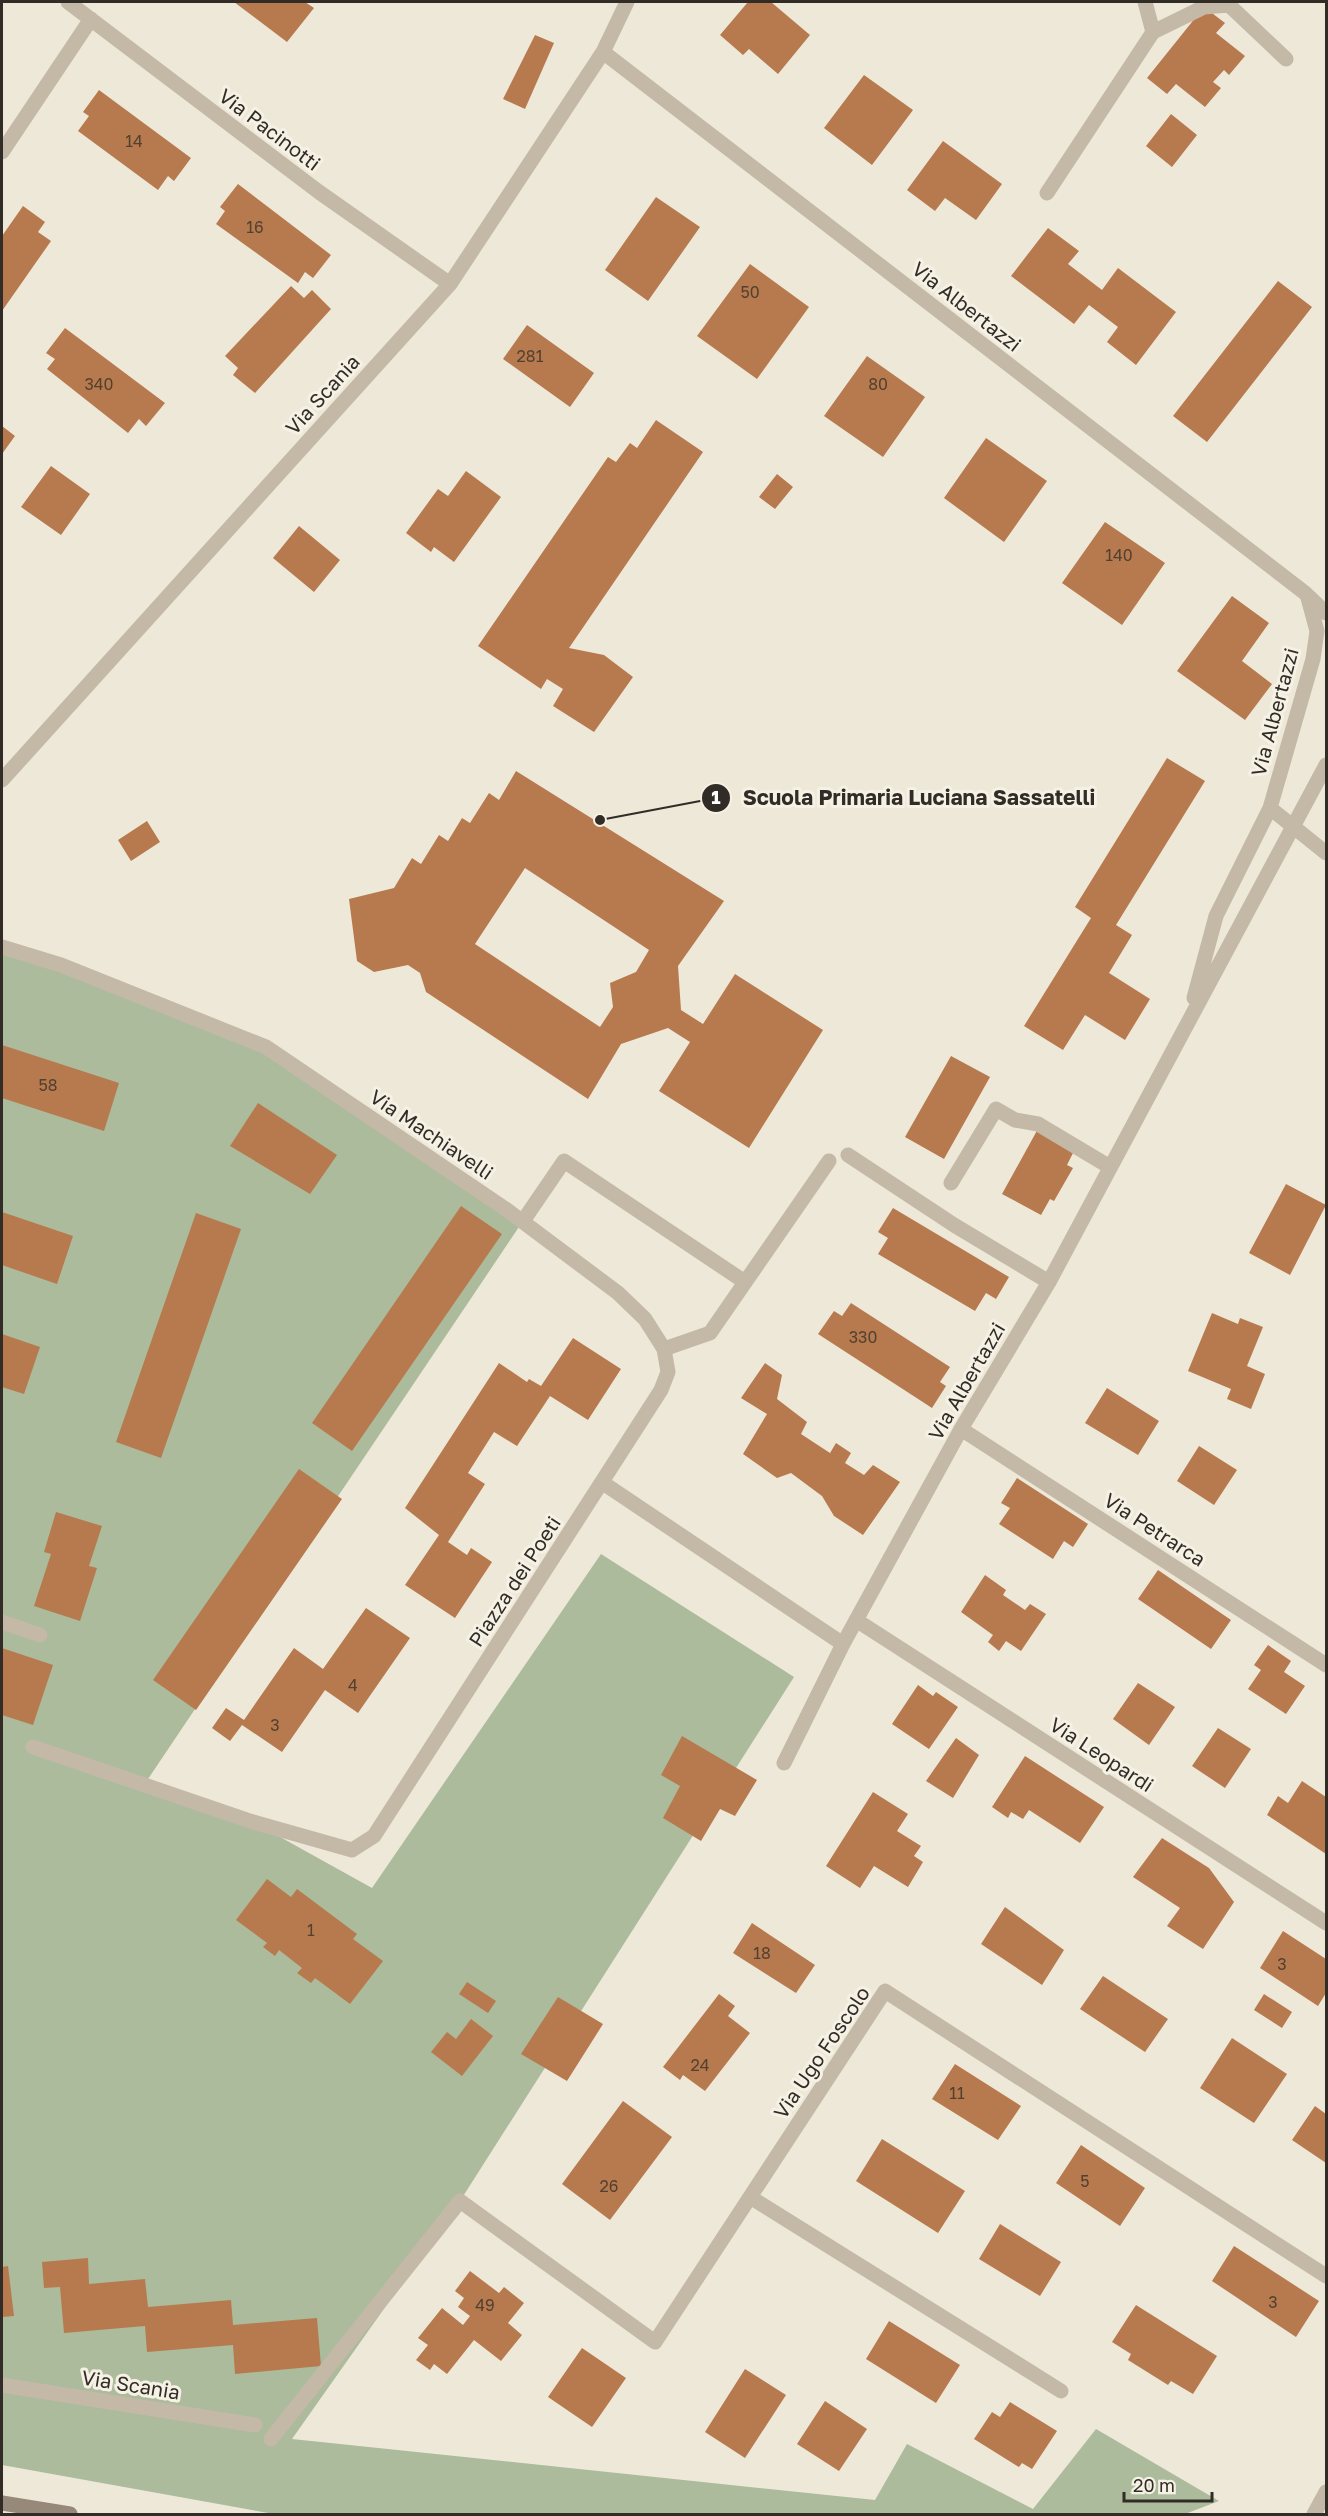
<svg xmlns="http://www.w3.org/2000/svg" width="1328" height="2516" viewBox="0 0 1328 2516" font-family="'Golos Text',sans-serif">
<style>
.green{fill:#abbb9b}
.building{fill:#b77a4e;fill-rule:evenodd}
.lines{fill:none;stroke-linecap:round;stroke-linejoin:round}
.lane{stroke:#c4b9a7;stroke-width:15}
.street{stroke:#c4b9a7;stroke-width:15}
.secondary{stroke:#978979;stroke-width:15}
.labels{text-anchor:middle;dominant-baseline:central;stroke-width:6;stroke-linejoin:round;paint-order:stroke}
.number-label{font-size:16px;fill:#524030}
.street-label{font-size:20px;fill:#312c26;stroke:#f6f1e5}
.leader{fill:none;stroke:#312c26;stroke-width:2}
.callout-dot{fill:#312c26;stroke:#f6f1e5;stroke-width:2}
.mark-label{font-size:18px;text-anchor:middle;font-weight:bold;fill:#fff}
.callout-label{font-size:21px;text-anchor:middle;font-weight:bold;fill:#312c26;stroke:#f6f1e5;stroke-width:6;stroke-linejoin:round;paint-order:stroke}
</style>
<rect width="100%" height="100%" fill="#eee8d9"/>
<path class="green" d="M 2,951 L 266,1047 L 523,1221 L 146,1782 L 253,1822 L 372,1888 L 601,1554 L 794,1677 L 460,2201 L 292,2439 L 875,2500 L 907,2444 L 1033,2509 L 1096,2429 L 1219,2501 L 1185,2514 L 274,2514 L 2,2465 Z"/>
<path class="building" d="M 234,2 L 305,2 L 314,8 L 287,42 Z
M 748,2 L 771,2 L 810,35 L 778,74 L 749,49 L 743,55 L 720,35 Z
M 1204,7 L 1225,23 L 1216,33 L 1245,56 L 1229,75 L 1224,70 L 1213,82 L 1221,88 L 1205,107 L 1176,84 L 1167,94 L 1147,78 Z
M 535,35 L 554,43 L 525,109 L 503,99 Z
M 864,75 L 913,110 L 872,165 L 824,128 Z
M 99,90 L 191,158 L 174,181 L 168,176 L 158,190 L 78,131 L 89,116 L 83,112 Z
M 1171,114 L 1197,135 L 1172,167 L 1146,146 Z
M 943,141 L 1002,184 L 976,220 L 945,198 L 935,211 L 907,190 Z
M 238,184 L 331,255 L 313,278 L 305,272 L 298,283 L 216,224 L 225,211 L 220,207 Z
M 656,197 L 700,227 L 648,301 L 605,270 Z
M 23,206 L 45,222 L 38,232 L 51,241 L 2,311 L 2,236 Z
M 1048,228 L 1079,251 L 1068,264 L 1102,290 L 1118,268 L 1176,312 L 1136,365 L 1107,342 L 1118,327 L 1089,305 L 1074,324 L 1011,276 Z
M 750,264 L 809,307 L 757,379 L 697,336 Z
M 1278,281 L 1312,307 L 1207,442 L 1173,416 Z
M 291,286 L 304,298 L 312,290 L 331,309 L 255,393 L 233,375 L 238,368 L 225,356 Z
M 527,325 L 594,373 L 570,407 L 503,359 Z
M 65,328 L 165,403 L 146,426 L 139,419 L 128,433 L 47,369 L 55,359 L 46,353 Z
M 867,356 L 925,397 L 883,457 L 824,416 Z
M 656,420 L 703,452 L 569,648 L 604,655 L 633,677 L 594,732 L 553,706 L 563,689 L 547,679 L 541,689 L 478,646 L 608,457 L 616,462 L 630,443 L 637,448 Z
M 2,426 L 15,436 L 2,454 Z
M 986,438 L 1047,481 L 1004,542 L 944,498 Z
M 51,466 L 90,494 L 61,535 L 21,507 Z
M 466,471 L 501,497 L 454,562 L 434,547 L 431,552 L 406,533 L 438,489 L 448,496 Z
M 777,474 L 793,487 L 775,509 L 759,497 Z
M 1105,522 L 1165,563 L 1122,625 L 1062,583 Z
M 299,526 L 340,560 L 314,592 L 273,558 Z
M 1232,596 L 1269,623 L 1242,661 L 1272,684 L 1245,720 L 1177,671 Z
M 1167,758 L 1205,781 L 1116,925 L 1132,935 L 1109,973 L 1150,999 L 1125,1040 L 1085,1015 L 1063,1050 L 1024,1026 L 1091,918 L 1075,907 Z
M 516,771 L 724,901 L 678,966 L 681,1010 L 703,1024 L 735,974 L 823,1030 L 749,1148 L 659,1091 L 690,1042 L 668,1028 L 621,1044 L 588,1099 L 426,992 L 420,973 L 408,965 L 374,972 L 357,961 L 349,899 L 394,888 L 412,858 L 421,864 L 439,835 L 448,841 L 462,818 L 470,823 L 489,793 L 499,800 ZM 525,868 L 649,950 L 636,972 L 610,983 L 613,1007 L 600,1027 L 475,944 Z
M 147,821 L 160,842 L 131,861 L 118,840 Z
M 2,1045 L 119,1083 L 104,1131 L 2,1098 Z
M 951,1056 L 990,1077 L 944,1159 L 905,1137 Z
M 258,1103 L 337,1155 L 310,1194 L 230,1146 Z
M 1039,1127 L 1076,1147 L 1067,1165 L 1073,1168 L 1054,1201 L 1050,1199 L 1041,1215 L 1002,1194 Z
M 1286,1184 L 1326,1205 L 1290,1275 L 1249,1253 Z
M 461,1206 L 502,1234 L 352,1451 L 312,1423 Z
M 893,1208 L 1009,1277 L 996,1299 L 986,1293 L 975,1311 L 878,1254 L 888,1238 L 878,1232 Z
M 2,1212 L 73,1236 L 57,1284 L 2,1265 Z
M 196,1213 L 241,1229 L 161,1458 L 116,1442 Z
M 851,1303 L 950,1367 L 940,1382 L 946,1386 L 932,1408 L 818,1334 L 834,1311 L 842,1316 Z
M 1212,1313 L 1238,1324 L 1240,1318 L 1263,1327 L 1247,1366 L 1265,1374 L 1251,1409 L 1227,1399 L 1231,1389 L 1188,1371 Z
M 2,1334 L 40,1347 L 24,1394 L 2,1387 Z
M 573,1338 L 621,1369 L 588,1420 L 550,1396 L 517,1446 L 494,1432 L 468,1473 L 485,1484 L 448,1542 L 467,1555 L 471,1548 L 492,1562 L 455,1618 L 405,1585 L 439,1535 L 405,1508 L 499,1363 L 527,1382 L 529,1379 L 541,1386 Z
M 765,1363 L 782,1375 L 777,1399 L 807,1422 L 801,1434 L 830,1453 L 836,1443 L 851,1453 L 845,1463 L 864,1475 L 873,1465 L 900,1482 L 863,1535 L 834,1516 L 822,1496 L 791,1473 L 777,1478 L 743,1454 L 767,1414 L 741,1398 Z
M 1107,1388 L 1159,1421 L 1138,1455 L 1085,1423 Z
M 1199,1446 L 1237,1470 L 1214,1505 L 1177,1481 Z
M 299,1469 L 342,1499 L 196,1710 L 153,1680 Z
M 1017,1478 L 1088,1524 L 1073,1547 L 1064,1541 L 1053,1559 L 999,1524 L 1010,1508 L 1001,1503 Z
M 56,1512 L 102,1526 L 89,1566 L 97,1568 L 80,1621 L 34,1606 L 51,1554 L 44,1552 Z
M 1158,1570 L 1231,1620 L 1211,1649 L 1138,1599 Z
M 985,1575 L 1006,1590 L 1003,1595 L 1025,1610 L 1030,1604 L 1046,1614 L 1021,1651 L 1006,1641 L 999,1651 L 988,1642 L 993,1635 L 961,1612 Z
M 366,1608 L 410,1638 L 358,1713 L 325,1690 L 282,1752 L 242,1725 L 230,1741 L 212,1728 L 226,1708 L 244,1720 L 294,1648 L 323,1669 Z
M 1268,1645 L 1291,1661 L 1284,1672 L 1305,1686 L 1286,1714 L 1248,1689 L 1261,1670 L 1254,1665 Z
M 2,1648 L 53,1665 L 33,1725 L 2,1715 Z
M 1138,1683 L 1175,1707 L 1149,1745 L 1113,1719 Z
M 918,1685 L 933,1696 L 936,1692 L 958,1707 L 929,1749 L 892,1724 Z
M 1218,1728 L 1251,1749 L 1225,1788 L 1192,1766 Z
M 682,1736 L 757,1780 L 735,1816 L 720,1809 L 701,1841 L 663,1818 L 680,1786 L 661,1775 Z
M 956,1738 L 979,1755 L 953,1798 L 926,1781 Z
M 1025,1756 L 1104,1807 L 1080,1843 L 1029,1810 L 1023,1819 L 1011,1812 L 1008,1818 L 992,1807 Z
M 1302,1781 L 1326,1797 L 1326,1854 L 1267,1815 L 1278,1796 L 1288,1803 Z
M 873,1792 L 908,1814 L 897,1831 L 921,1846 L 914,1856 L 923,1862 L 908,1887 L 874,1866 L 860,1888 L 826,1866 Z
M 1162,1838 L 1209,1868 L 1234,1902 L 1203,1949 L 1167,1926 L 1180,1908 L 1133,1877 Z
M 267,1879 L 291,1897 L 297,1889 L 357,1934 L 353,1939 L 383,1961 L 350,2004 L 315,1978 L 311,1983 L 297,1973 L 302,1968 L 279,1950 L 275,1956 L 263,1947 L 267,1943 L 236,1920 Z
M 1005,1907 L 1064,1950 L 1042,1985 L 981,1944 Z
M 752,1923 L 815,1965 L 796,1993 L 733,1953 Z
M 1283,1931 L 1326,1959 L 1326,1993 L 1318,2006 L 1260,1968 Z
M 1103,1976 L 1168,2019 L 1145,2052 L 1080,2009 Z
M 467,1982 L 496,2001 L 488,2013 L 459,1994 Z
M 719,1994 L 735,2006 L 728,2016 L 750,2033 L 705,2091 L 683,2075 L 680,2080 L 663,2067 Z
M 1264,1994 L 1292,2012 L 1282,2028 L 1254,2010 Z
M 558,1997 L 603,2024 L 567,2081 L 521,2054 Z
M 471,2019 L 493,2036 L 462,2076 L 431,2052 L 447,2032 L 456,2039 Z
M 1232,2038 L 1287,2074 L 1254,2123 L 1200,2088 Z
M 955,2064 L 1021,2106 L 998,2140 L 932,2099 Z
M 623,2101 L 672,2137 L 610,2220 L 562,2184 Z
M 1315,2106 L 1326,2114 L 1326,2163 L 1292,2140 Z
M 882,2139 L 965,2191 L 938,2233 L 856,2181 Z
M 1081,2145 L 1145,2188 L 1120,2226 L 1056,2183 Z
M 1000,2224 L 1061,2262 L 1040,2296 L 979,2259 Z
M 1234,2246 L 1319,2301 L 1296,2337 L 1212,2281 Z
M 88,2258 L 89,2284 L 145,2279 L 148,2307 L 231,2300 L 233,2325 L 317,2318 L 321,2366 L 235,2374 L 233,2345 L 147,2352 L 145,2326 L 64,2333 L 60,2287 L 44,2288 L 42,2262 Z
M 8,2266 L 14,2316 L 2,2317 L 2,2267 Z
M 470,2271 L 499,2293 L 504,2287 L 524,2303 L 508,2323 L 522,2335 L 501,2361 L 474,2340 L 447,2374 L 434,2364 L 430,2370 L 416,2360 L 428,2345 L 418,2338 L 442,2308 L 463,2325 L 470,2316 L 458,2307 L 464,2298 L 455,2291 Z
M 1136,2305 L 1217,2356 L 1193,2394 L 1171,2381 L 1168,2385 L 1128,2360 L 1131,2354 L 1112,2342 Z
M 889,2321 L 960,2365 L 936,2403 L 866,2359 Z
M 582,2348 L 626,2378 L 592,2427 L 548,2397 Z
M 745,2369 L 786,2395 L 745,2458 L 705,2432 Z
M 825,2401 L 867,2429 L 839,2471 L 797,2444 Z
M 1010,2402 L 1057,2431 L 1032,2469 L 1022,2463 L 1019,2467 L 974,2439 L 992,2412 L 1000,2417 Z"/>
<g class="lines">
<path class="lane" d="M 848,1155 L 954,1225 L 1049,1282
M 951,1183 L 996,1109 L 1015,1120 L 1038,1124 L 1110,1167
M 523,1221 L 564,1161 L 745,1282
M 664,1349 L 710,1333 L 829,1161
M 2,1622 L 40,1635
M 33,1747 L 253,1822
M 271,2439 L 460,2201"/>
<path class="street" d="M 68,2 L 319,192 L 450,284
M 1153,32 L 1204,7 L 1229,5 L 1286,59
M 603,52 L 1305,593 L 1326,613
M 2,152 L 91,19
M 1047,193 L 1153,32 L 1145,2
M 2,780 L 450,284 L 603,52 L 627,2
M 1270,808 L 1326,853
M 2,947 L 61,965 L 266,1047 L 507,1210 L 618,1293 L 645,1319 L 664,1349 L 668,1372 L 661,1390 L 374,1836 L 352,1850 L 253,1822
M 1194,998 L 1216,916 L 1270,808 L 1313,659 L 1317,631 L 1308,598
M 961,1429 L 1326,1665
M 603,1483 L 843,1644
M 856,1620 L 1326,1923
M 784,1763 L 843,1644 L 961,1429 L 1049,1282 L 1326,765
M 750,2197 L 1061,2391
M 460,2201 L 655,2342 L 885,1991 L 1326,2276
M 2,2385 L 255,2425
M 1314,2514 L 1326,2492"/>
<path class="secondary" d="M 2,2503 L 70,2514"/>
</g>
<g class="labels">
<g class="number-label">
<text x="134" y="141">14</text>
<text x="255" y="227">16</text>
<text x="750" y="292">50</text>
<text x="530" y="356">281</text>
<text x="99" y="384">340</text>
<text x="878" y="384">80</text>
<text x="1119" y="555">140</text>
<text x="48" y="1085">58</text>
<text x="863" y="1337">330</text>
<text x="353" y="1685">4</text>
<text x="275" y="1725">3</text>
<text x="311" y="1930">1</text>
<text x="762" y="1953">18</text>
<text x="1282" y="1964">3</text>
<text x="700" y="2065">24</text>
<text x="957" y="2093">11</text>
<text x="1085" y="2181">5</text>
<text x="609" y="2186">26</text>
<text x="1273" y="2302">3</text>
<text x="485" y="2305">49</text>
</g>
<g class="street-label">
<text transform="translate(270 129) rotate(37)">Via Pacinotti</text>
<text transform="translate(967 306) rotate(38)">Via Albertazzi</text>
<text transform="translate(322 394) rotate(-48)">Via Scania</text>
<text transform="translate(1274 712) rotate(-75)">Via Albertazzi</text>
<text transform="translate(432 1134) rotate(34)">Via Machiavelli</text>
<text transform="translate(966 1381) rotate(-60)">Via Albertazzi</text>
<text transform="translate(1155 1529) rotate(33)">Via Petrarca</text>
<text transform="translate(514 1581) rotate(-57)">Piazza dei Poeti</text>
<text transform="translate(1102 1754) rotate(33)">Via Leopardi</text>
<text transform="translate(821 2052) rotate(-56)">Via Ugo Foscolo</text>
<text transform="translate(131 2384) rotate(9)">Via Scania</text>
</g>
</g>
<path class="leader" d="M600 820L716 798"/>
<g class="callout-dot">
<circle cx="600" cy="820" r="6"/>
<circle cx="716" cy="798" r="15"/>
</g>
<g class="mark-label">
<text x="716" y="804">1</text>
</g>
<g class="callout-label">
<text x="919" y="805">Scuola Primaria Luciana Sassatelli</text>
</g>
<rect width="1328" height="2516" fill="none" stroke="#312c26" stroke-width="6"/>
<path d="M1124 2492v9h88v-9" fill="none" stroke="#312c26" stroke-width="3"/>
<text x="1133" y="2492" font-size="18" fill="#312c26" stroke="#f6f1e5" stroke-width="4.5" paint-order="stroke">20 m</text>
</svg>
